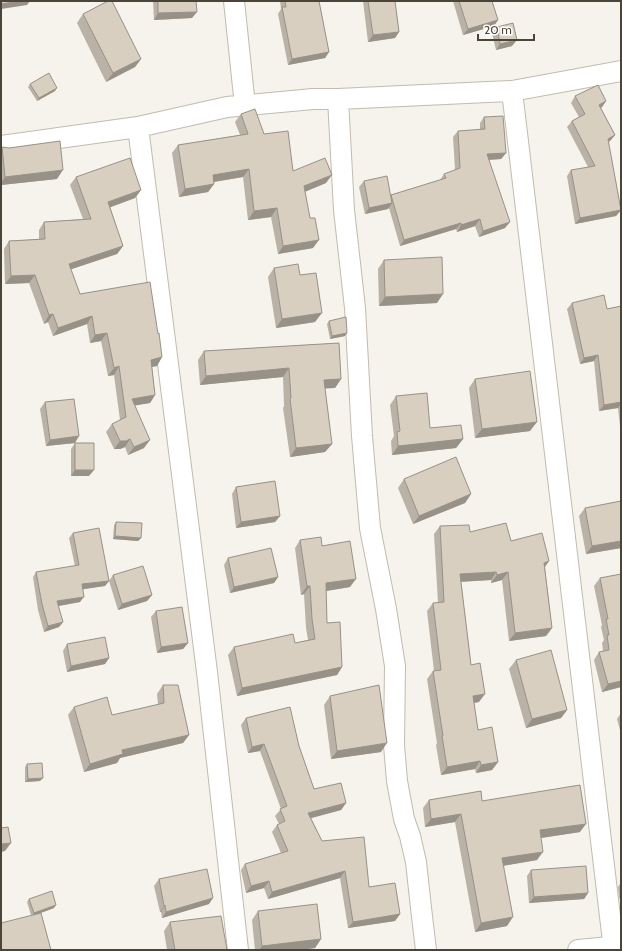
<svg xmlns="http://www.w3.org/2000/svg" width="622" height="951" viewBox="0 0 622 951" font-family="Cabin,sans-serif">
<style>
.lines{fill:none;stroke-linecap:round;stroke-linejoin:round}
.minor-casing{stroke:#c2bbae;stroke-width:22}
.minor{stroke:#fff;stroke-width:20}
.wall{fill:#bab2a6}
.shaded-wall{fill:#979187}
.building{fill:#d8cfc1;stroke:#979187}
</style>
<rect width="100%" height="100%" fill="#f6f3ec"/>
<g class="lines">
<defs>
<path id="minor" d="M 234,1 L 245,106
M 512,91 L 614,950
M 338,99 L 344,210 L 355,308 L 362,436 L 370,528 L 386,609 L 395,666 L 394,745 L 397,781 L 404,819 L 410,836 L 416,862 L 421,908 L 426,950
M 138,127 L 207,672 L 238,950
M 1,146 L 138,127 L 227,107 L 313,99 L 338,99 L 512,91 L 621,71
M 578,950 L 621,946"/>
</defs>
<use href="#minor" class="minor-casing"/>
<use href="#minor" class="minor"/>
</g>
<path class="wall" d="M 153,1 L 196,1 L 192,18 L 154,20 Z
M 280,1 L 319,1 L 329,52 L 325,58 L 288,65 L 278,14 L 281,9 Z
M 363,1 L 395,1 L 399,32 L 395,38 L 368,42 Z
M 453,1 L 492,1 L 498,20 L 494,26 L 463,35 Z
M 83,14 L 141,59 L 135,67 L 106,82 L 77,23 Z
M 497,27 L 512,46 L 496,50 L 492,33 Z
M 30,84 L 55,91 L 37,101 L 28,87 Z
M 575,96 L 606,101 L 602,107 L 601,108 L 615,135 L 610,141 L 608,142 L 621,210 L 616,216 L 575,224 L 567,176 L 571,170 L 588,167 L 567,127 L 572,121 L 579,117 L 571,103 Z
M 241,114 L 264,134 L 293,171 L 326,183 L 305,192 L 313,248 L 278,254 L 271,217 L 248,220 L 243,177 L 214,182 L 214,184 L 208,192 L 179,197 L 172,153 L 178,145 L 240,135 L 235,122 Z
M 484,117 L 506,153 L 501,159 L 489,160 L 505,228 L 479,237 L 475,226 L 457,232 L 456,229 L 400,246 L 389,208 L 388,209 L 365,214 L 359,187 L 364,181 L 391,195 L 440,180 L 444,174 L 455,170 L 453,137 L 458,131 L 480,130 L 480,123 Z
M 2,147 L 57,179 L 1,185 L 1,148 Z
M 76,177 L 141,190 L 135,198 L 110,207 L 123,246 L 117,254 L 71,269 L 80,294 L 158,334 L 162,357 L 157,366 L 152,367 L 155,395 L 150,403 L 135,405 L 144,448 L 128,455 L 125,447 L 120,449 L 114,449 L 106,432 L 112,424 L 120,420 L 114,375 L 108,376 L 101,341 L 90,343 L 87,324 L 53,336 L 48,322 L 44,324 L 29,283 L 5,284 L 4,249 L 9,241 L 39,239 L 39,230 L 44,222 L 83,219 L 70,185 Z
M 384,260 L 437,303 L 379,306 L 378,269 Z
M 274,268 L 300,275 L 315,322 L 276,328 L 268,277 Z
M 572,303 L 607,309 L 621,306 L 621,426 L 620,426 L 618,408 L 599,411 L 594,361 L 580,364 L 567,309 Z
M 329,321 L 345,336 L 330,339 L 327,324 Z
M 339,343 L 341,379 L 335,388 L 325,388 L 332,444 L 325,452 L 290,457 L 283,408 L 284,406 L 283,377 L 200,385 L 198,360 L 204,351 Z
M 475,379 L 530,431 L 475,438 L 469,388 Z
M 396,396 L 430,428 L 463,439 L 456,448 L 392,455 L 391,441 L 394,436 L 390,405 Z
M 45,402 L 75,443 L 46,446 L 40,409 Z
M 75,443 L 89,476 L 71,476 L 71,449 Z
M 404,479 L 471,494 L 465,503 L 413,524 L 398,488 Z
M 236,487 L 280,516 L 275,522 L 236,528 L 232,494 Z
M 621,501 L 621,548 L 586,554 L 579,516 L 585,508 Z
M 116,522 L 141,538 L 138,541 L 113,539 L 114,525 Z
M 440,526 L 511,541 L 545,568 L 552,628 L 546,636 L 509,641 L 502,580 L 491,583 L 491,580 L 461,582 L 471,665 L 479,702 L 474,703 L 478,730 L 498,762 L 492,770 L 476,773 L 475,769 L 441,775 L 436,745 L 437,743 L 427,679 L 433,671 L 434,671 L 427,611 L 433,603 L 438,603 L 434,534 Z
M 73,533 L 109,581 L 113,575 L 152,595 L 147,601 L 118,610 L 109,581 L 105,586 L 82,589 L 80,602 L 58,606 L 63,622 L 59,627 L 44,632 L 38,610 L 33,577 L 36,572 L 75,566 L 69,538 Z
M 300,540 L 322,546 L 350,587 L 326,591 L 327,623 L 342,667 L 337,675 L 237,696 L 228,655 L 234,647 L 295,643 L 308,640 L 306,628 L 304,594 L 301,595 L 295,548 Z
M 228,558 L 278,577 L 274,583 L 230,593 L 224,565 Z
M 621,574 L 621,687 L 602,692 L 594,660 L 599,652 L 603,651 L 602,643 L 604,640 L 601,627 L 602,625 L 594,586 L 600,578 Z
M 156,611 L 188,643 L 183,649 L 157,653 L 151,617 Z
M 67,644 L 109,658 L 105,664 L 67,672 L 63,651 Z
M 516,660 L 567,710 L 561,718 L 526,728 L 509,669 Z
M 163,685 L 189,735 L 183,743 L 120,758 L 117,763 L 84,772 L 68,715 L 74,707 L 112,715 L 158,705 L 157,694 Z
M 330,696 L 381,752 L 331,759 L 324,705 Z
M 621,713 L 621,734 L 617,719 Z
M 246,718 L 299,746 L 314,789 L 346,803 L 341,810 L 311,818 L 322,841 L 369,887 L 400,914 L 395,921 L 348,928 L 340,878 L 268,899 L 264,888 L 246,893 L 241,870 L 245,864 L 281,853 L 272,832 L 277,825 L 279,824 L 275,816 L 281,809 L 260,751 L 248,753 L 241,725 Z
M 27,764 L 40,781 L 25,782 L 25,767 Z
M 621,794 L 621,807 L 620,796 Z
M 429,800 L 482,801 L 580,832 L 541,838 L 537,860 L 503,866 L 507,926 L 475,932 L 455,822 L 425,827 L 423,808 Z
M 531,870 L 588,893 L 584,899 L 529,903 L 527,876 Z
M 159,879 L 209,904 L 162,918 L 161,912 L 160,912 L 154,886 Z
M 620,884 L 621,884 L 621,902 L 619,897 L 618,887 Z
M 29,899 L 54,908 L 41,913 L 31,915 L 27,902 Z
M 258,911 L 321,939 L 315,948 L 299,950 L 255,950 L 252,920 Z
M 170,922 L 227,950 L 167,950 L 164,931 Z"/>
<path class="shaded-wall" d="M 20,1 L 30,1 L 27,5 L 1,9 L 1,4 Z
M 197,12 L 192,18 L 154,20 L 158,13 Z
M 498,20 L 494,26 L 463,35 L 468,29 Z
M 399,32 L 395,38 L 368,42 L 373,35 Z
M 517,40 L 512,46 L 496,50 L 500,44 Z
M 329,52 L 325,58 L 288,65 L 292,59 Z
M 141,59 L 135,67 L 106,82 L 113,73 Z
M 57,88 L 55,91 L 37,101 L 39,98 Z
M 606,101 L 602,107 L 595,111 L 599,105 Z
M 615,135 L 610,141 L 603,145 L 608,139 Z
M 506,153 L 501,159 L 483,160 L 487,154 Z
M 249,169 L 243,177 L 207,183 L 213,175 Z
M 63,170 L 57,179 L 1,185 L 1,183 L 5,177 Z
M 332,175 L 326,183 L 299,194 L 304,186 Z
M 214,184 L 208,192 L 179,197 L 185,189 Z
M 141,190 L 135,198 L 103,210 L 108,202 Z
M 392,203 L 388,209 L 365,214 L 369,208 Z
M 277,208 L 271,217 L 248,220 L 254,211 Z
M 621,210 L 616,216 L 575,224 L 580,218 Z
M 480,219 L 475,226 L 457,232 L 461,225 Z
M 510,222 L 505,228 L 479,237 L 483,231 Z
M 461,223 L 456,229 L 400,246 L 404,240 Z
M 319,240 L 313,248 L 278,254 L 283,246 Z
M 123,246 L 117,254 L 63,272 L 69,264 Z
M 35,275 L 29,283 L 5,284 L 11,276 Z
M 443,294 L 437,303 L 379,306 L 385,297 Z
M 322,313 L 315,322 L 276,328 L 282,319 Z
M 53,314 L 48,322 L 44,324 L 49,315 Z
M 92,316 L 87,324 L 53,336 L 58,328 Z
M 107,333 L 101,341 L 90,343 L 95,335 Z
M 347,333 L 345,336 L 330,339 L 332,336 Z
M 598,355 L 594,361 L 580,364 L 584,358 Z
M 162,357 L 157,366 L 145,368 L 151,360 Z
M 119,366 L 114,375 L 108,376 L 114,368 Z
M 289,368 L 283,377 L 200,385 L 206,376 Z
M 341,379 L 335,388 L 317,389 L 324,380 Z
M 155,395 L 150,403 L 126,407 L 132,399 Z
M 621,402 L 621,404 L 618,408 L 599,411 L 604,405 Z
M 537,422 L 530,431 L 475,438 L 482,429 Z
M 79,436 L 75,443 L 46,446 L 50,440 Z
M 130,439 L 125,447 L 120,449 L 114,449 L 120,441 Z
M 463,439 L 456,448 L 392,455 L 398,446 Z
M 150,440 L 144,448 L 128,455 L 134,447 Z
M 332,444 L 325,452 L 290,457 L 296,448 Z
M 75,470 L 94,470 L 89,476 L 71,476 Z
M 471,494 L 465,503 L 413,524 L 419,516 Z
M 280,516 L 275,522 L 236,528 L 241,522 Z
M 115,536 L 141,538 L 138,541 L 113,539 Z
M 621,541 L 621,548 L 586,554 L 592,546 Z
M 549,561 L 543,570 L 544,563 Z
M 496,572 L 491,580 L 454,582 L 460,574 Z
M 508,572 L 502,580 L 491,583 L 497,575 Z
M 278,577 L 274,583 L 230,593 L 234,587 Z
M 356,579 L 350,587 L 320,592 L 326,583 Z
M 109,581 L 105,586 L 78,590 L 82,584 Z
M 307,586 L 310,586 L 304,594 L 301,595 Z
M 152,595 L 147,601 L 118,610 L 122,604 Z
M 84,597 L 80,602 L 53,607 L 57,601 Z
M 63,622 L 59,627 L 44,632 L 48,626 Z
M 552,628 L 546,636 L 509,641 L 515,633 Z
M 188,643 L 183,649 L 157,653 L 161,647 Z
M 109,658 L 105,664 L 67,672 L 71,666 Z
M 342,667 L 337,675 L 237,696 L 242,688 Z
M 621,681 L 621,687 L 602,692 L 608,684 Z
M 485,694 L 479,702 L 467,704 L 473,696 Z
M 567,710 L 561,718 L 526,728 L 532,719 Z
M 189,735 L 183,743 L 120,758 L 117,763 L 84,772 L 90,764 L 122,750 Z
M 387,743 L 381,752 L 331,759 L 337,751 Z
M 264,744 L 260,751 L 248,753 L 252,747 Z
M 480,761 L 475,769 L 441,775 L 447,767 Z
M 498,762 L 492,770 L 476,773 L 481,765 Z
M 43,778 L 40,781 L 25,782 L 28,779 Z
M 346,803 L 341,810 L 304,820 L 308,813 Z
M 461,814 L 455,822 L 425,827 L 431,819 Z
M 586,824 L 580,832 L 534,839 L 540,830 Z
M 11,843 L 5,851 L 1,852 L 1,844 Z
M 543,852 L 537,860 L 496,867 L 502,858 Z
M 345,871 L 340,878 L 268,899 L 272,892 Z
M 269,881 L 264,888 L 246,893 L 251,886 Z
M 588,893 L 584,899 L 529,903 L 534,897 Z
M 213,898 L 209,904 L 162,918 L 166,912 Z
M 56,905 L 54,908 L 32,916 L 34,913 Z
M 165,905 L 161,912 L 160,912 L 164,906 Z
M 400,914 L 395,921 L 348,928 L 353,922 Z
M 513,917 L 507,926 L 475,932 L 481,923 Z
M 321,939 L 315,948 L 299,950 L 259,950 L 262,946 Z"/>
<path class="building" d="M 1,1 L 20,1 L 1,4 Z
M 108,1 L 112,1 L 141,59 L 113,73 L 83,14 Z
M 158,1 L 196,1 L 197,12 L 158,13 Z
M 285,1 L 319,1 L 329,52 L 292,59 L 282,7 L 286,7 Z
M 368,1 L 395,1 L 399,32 L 373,35 Z
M 459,1 L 492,1 L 498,20 L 468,29 Z
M 513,23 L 517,40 L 500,44 L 497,27 Z
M 49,73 L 57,88 L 39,98 L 30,84 Z
M 598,85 L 606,101 L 599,105 L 615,135 L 608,139 L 621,210 L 580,218 L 571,170 L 595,166 L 572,121 L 585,114 L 575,96 Z
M 255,109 L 264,134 L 288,131 L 293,171 L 325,158 L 332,175 L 304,186 L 310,218 L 315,218 L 319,240 L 283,246 L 277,208 L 254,211 L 249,169 L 213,175 L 214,184 L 185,189 L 178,145 L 248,134 L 241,114 Z
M 503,116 L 506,153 L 487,154 L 510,222 L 483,231 L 480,219 L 461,225 L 461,223 L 404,240 L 391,195 L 446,178 L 444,174 L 460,168 L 458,131 L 485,129 L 484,117 Z
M 60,141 L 63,170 L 5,177 L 2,147 L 9,148 Z
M 130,158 L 141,190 L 108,202 L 123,246 L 69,264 L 80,294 L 150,282 L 158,334 L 159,333 L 162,357 L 151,360 L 155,395 L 132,399 L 150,440 L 134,447 L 130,439 L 126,441 L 120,441 L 112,424 L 126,417 L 119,366 L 114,368 L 107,333 L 95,335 L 92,316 L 58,328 L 53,314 L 49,315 L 35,275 L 11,276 L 9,241 L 45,239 L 44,222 L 91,219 L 76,177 Z
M 387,176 L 392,203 L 369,208 L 364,181 Z
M 442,257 L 443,294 L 385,297 L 384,260 Z
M 298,264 L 300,275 L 316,273 L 322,313 L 282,319 L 274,268 Z
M 604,295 L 607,309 L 621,306 L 621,402 L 604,405 L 598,355 L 584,358 L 572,303 Z
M 346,317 L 347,333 L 332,336 L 329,321 Z
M 339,343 L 341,379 L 324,380 L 332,444 L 296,448 L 290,399 L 291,398 L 289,368 L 206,376 L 204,351 Z
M 530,371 L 537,422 L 482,429 L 475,379 Z
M 427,393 L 430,428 L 461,425 L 463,439 L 398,446 L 397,432 L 400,431 L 396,396 Z
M 74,399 L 79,436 L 50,440 L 45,402 Z
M 75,443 L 94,443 L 94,470 L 75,470 Z
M 456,457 L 471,494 L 419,516 L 404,479 Z
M 275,481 L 280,516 L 241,522 L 236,487 Z
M 621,501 L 621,541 L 592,546 L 585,508 Z
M 116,522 L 142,523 L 141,538 L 115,536 Z
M 506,523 L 511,541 L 542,533 L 549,561 L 544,563 L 552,628 L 515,633 L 508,572 L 497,575 L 496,572 L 460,574 L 471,665 L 480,663 L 485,694 L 473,696 L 478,730 L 492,727 L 498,762 L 481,765 L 480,761 L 447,767 L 442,736 L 443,736 L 433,671 L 441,670 L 433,603 L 444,602 L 440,526 L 469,525 L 470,532 Z
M 99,528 L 109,581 L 82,584 L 84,597 L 57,601 L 63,622 L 48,626 L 42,604 L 36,572 L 79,565 L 73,533 Z
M 321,537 L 322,546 L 350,541 L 356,579 L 326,583 L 327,623 L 340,622 L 342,667 L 242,688 L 234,647 L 293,634 L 295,643 L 315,639 L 312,619 L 310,586 L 307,586 L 300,540 Z
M 271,548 L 278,577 L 234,587 L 228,558 Z
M 143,566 L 152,595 L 122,604 L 113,575 Z
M 621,574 L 621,681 L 608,684 L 599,652 L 609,650 L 607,635 L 609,635 L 606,619 L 608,619 L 600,578 Z
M 182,607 L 188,643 L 161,647 L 156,611 Z
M 105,637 L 109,658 L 71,666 L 67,644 Z
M 551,650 L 567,710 L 532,719 L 516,660 Z
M 163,685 L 178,685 L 189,735 L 122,750 L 123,754 L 90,764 L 74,707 L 107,697 L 112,715 L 164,703 Z
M 379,685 L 387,743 L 337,751 L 330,696 Z
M 290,707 L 299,746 L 314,789 L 341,783 L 346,803 L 308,813 L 322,841 L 364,837 L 369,887 L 395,883 L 400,914 L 353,922 L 345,871 L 272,892 L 269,881 L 251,886 L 245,864 L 288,851 L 277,825 L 285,821 L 280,809 L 287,806 L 264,744 L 252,747 L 246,718 Z
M 42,763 L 43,778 L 28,779 L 27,764 Z
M 580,785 L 586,824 L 540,830 L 543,852 L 502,858 L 513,917 L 481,923 L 461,814 L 431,819 L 429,800 L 481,791 L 482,801 Z
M 8,827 L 11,843 L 1,844 L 1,828 Z
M 586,866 L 588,893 L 534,897 L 531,870 Z
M 207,869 L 213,898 L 166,912 L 165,905 L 164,906 L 159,879 Z
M 52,891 L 56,905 L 34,913 L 29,899 Z
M 317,904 L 321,939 L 262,946 L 258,911 Z
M 41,913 L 51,950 L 1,950 L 1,923 Z
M 221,916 L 227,950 L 175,950 L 170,922 Z"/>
<rect width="622" height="951" fill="none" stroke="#4b4439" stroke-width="4"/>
<path d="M478 34v6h56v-6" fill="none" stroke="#4b4439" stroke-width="2"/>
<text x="484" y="34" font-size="12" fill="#4b4439" stroke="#ffffff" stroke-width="3" paint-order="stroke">20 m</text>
</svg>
